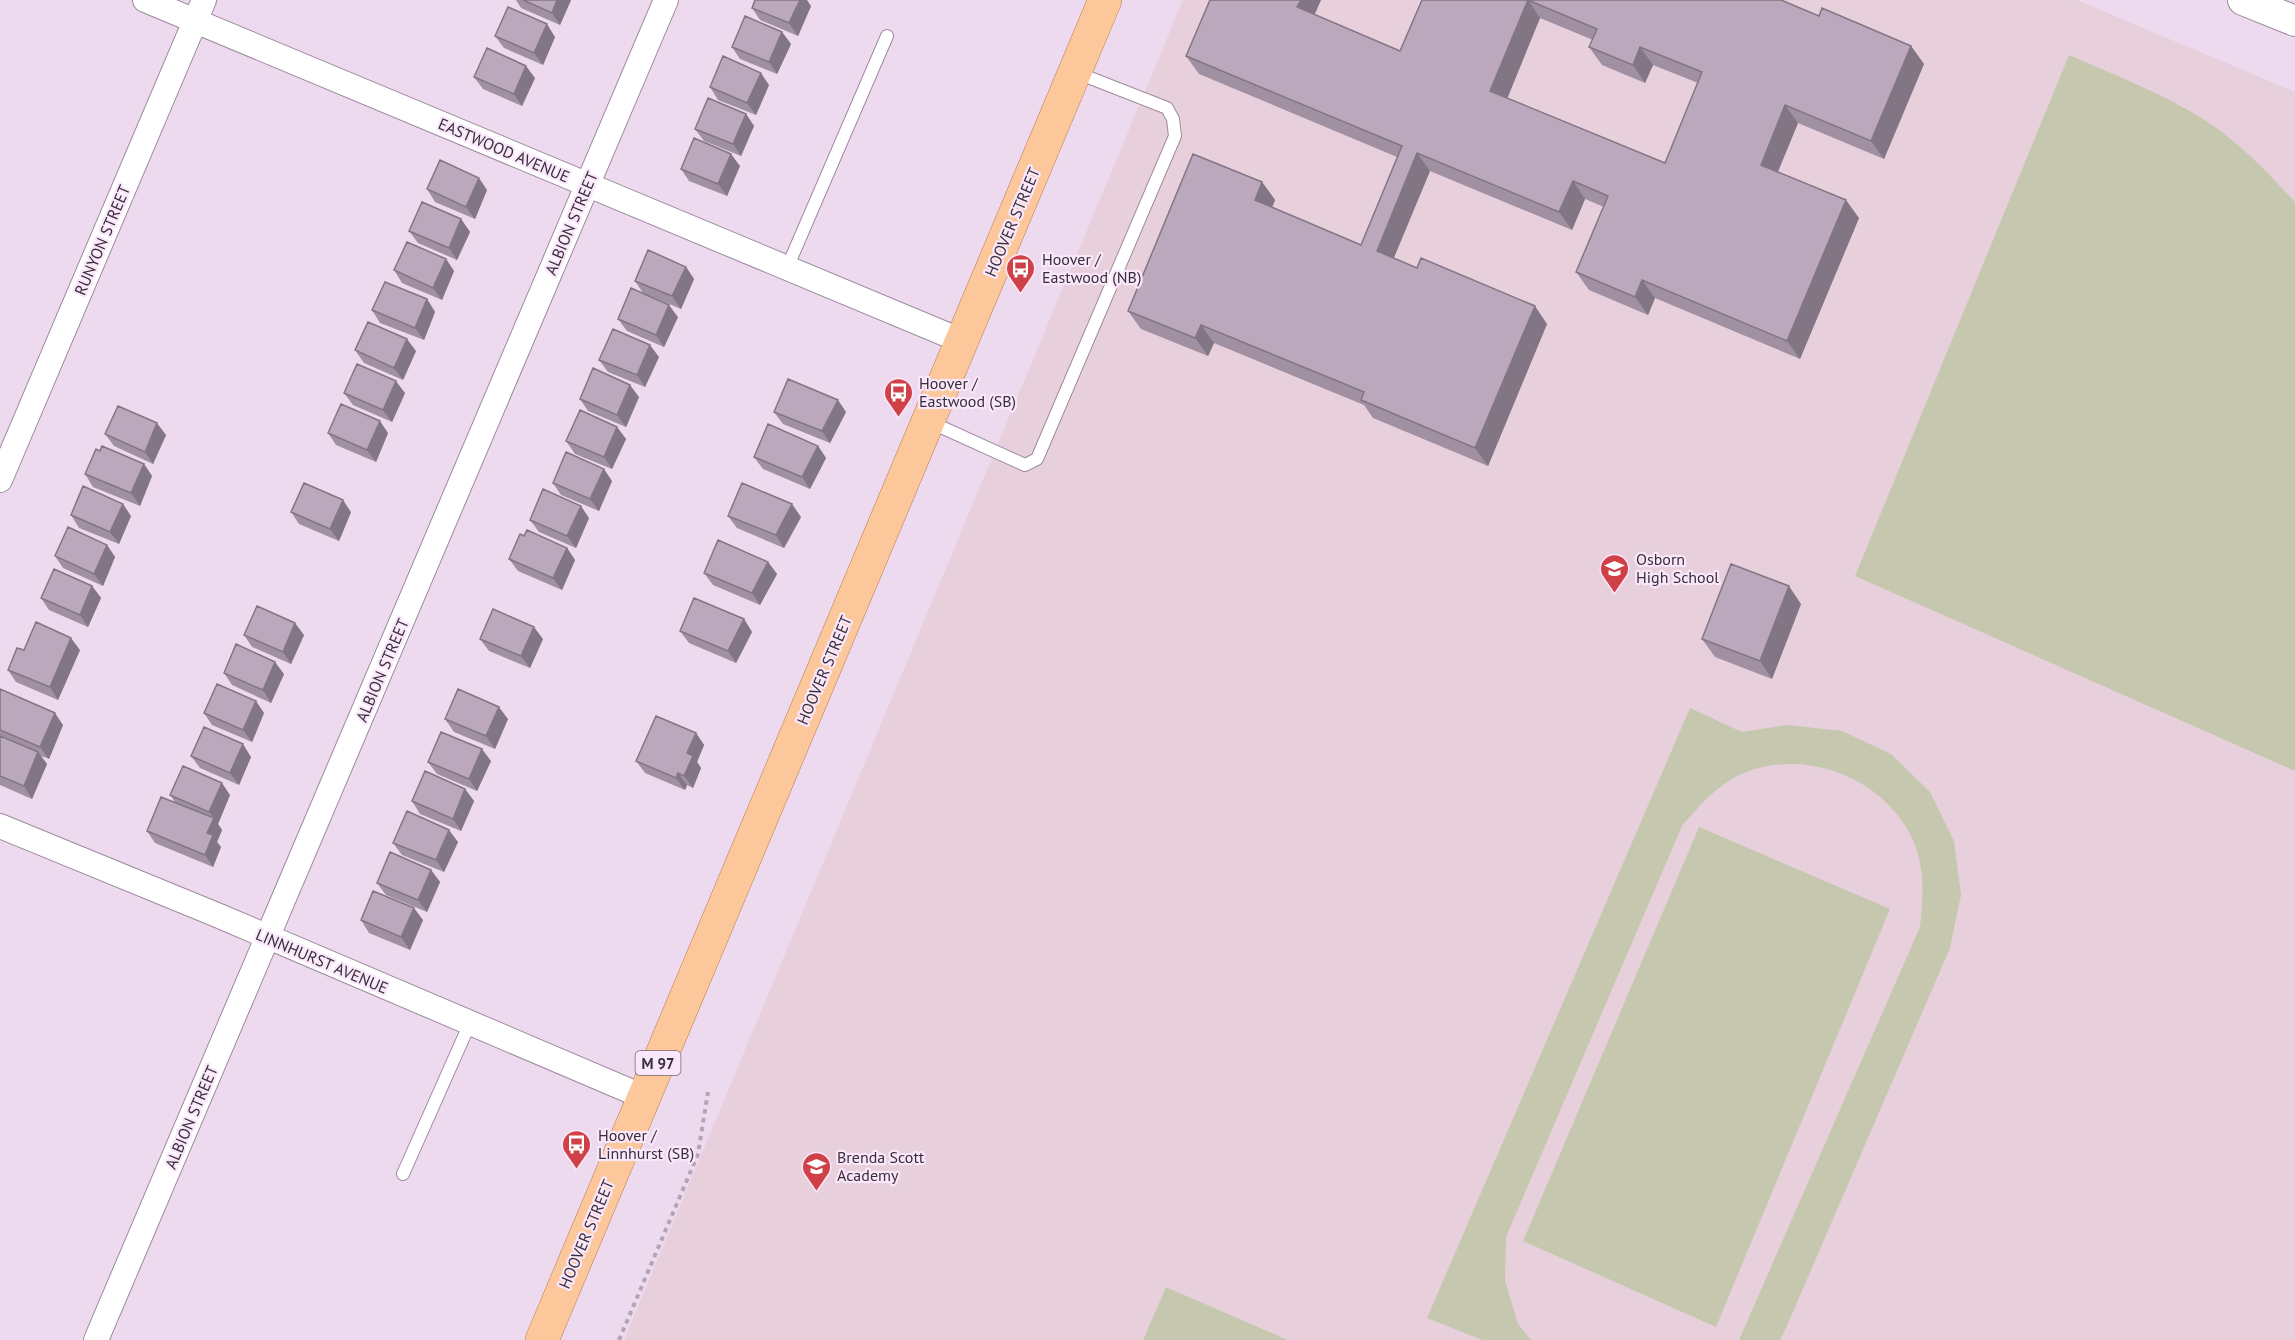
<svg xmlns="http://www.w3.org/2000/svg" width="2295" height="1340" viewBox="0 0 2295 1340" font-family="'PT Sans',sans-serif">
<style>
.education{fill:#e7d0db}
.green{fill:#c5c8ae}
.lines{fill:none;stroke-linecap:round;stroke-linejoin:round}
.service-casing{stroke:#9c8a9e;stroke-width:14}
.minor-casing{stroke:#9c8a9e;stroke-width:26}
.tertiary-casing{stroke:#9c8a9e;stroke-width:32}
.primary-casing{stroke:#b67a4c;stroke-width:34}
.path{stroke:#b4a4b5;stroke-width:4;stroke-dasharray:4.5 4.5;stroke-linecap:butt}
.service{stroke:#fff;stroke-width:12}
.minor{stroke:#fff;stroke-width:24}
.tertiary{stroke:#fff;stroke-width:30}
.primary{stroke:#fcc79b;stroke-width:33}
.wall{fill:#a190a2;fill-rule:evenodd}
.shaded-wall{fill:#837684}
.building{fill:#bba8bc;stroke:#837684;stroke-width:1.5;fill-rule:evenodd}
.labels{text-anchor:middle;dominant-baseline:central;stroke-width:4.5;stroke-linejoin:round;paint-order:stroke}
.shield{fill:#fbe7fc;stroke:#726672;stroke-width:1.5}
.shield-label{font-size:15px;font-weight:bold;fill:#372f37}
.street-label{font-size:16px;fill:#372f37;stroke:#fbe7fc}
.poi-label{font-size:16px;fill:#372f37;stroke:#fbe7fc;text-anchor:start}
</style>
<rect width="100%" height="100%" fill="#eedaef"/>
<path class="education" d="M 1183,0 L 2077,0 L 2295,92 L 2295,1340 L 1288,1340 L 1166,1287 L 1143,1340 L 624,1340 Z"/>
<path class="green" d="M 2069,55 C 2115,75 2164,94 2206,121 C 2240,143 2268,173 2295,202 L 2295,771 L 1855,576 Z
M 1690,708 L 1742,732 L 1787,725 L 1842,731 L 1891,754 L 1930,792 L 1954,841 L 1961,895 L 1950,948 L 1786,1328 L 1780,1340 L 1739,1340 L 1920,927 C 1923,899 1925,872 1915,845 C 1889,780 1808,747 1744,773 C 1718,784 1700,805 1682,826 L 1506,1237 L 1505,1281 L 1518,1324 L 1531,1340 L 1482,1340 L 1427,1318 Z
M 1699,827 L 1890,909 L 1716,1327 L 1523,1241 Z
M 1166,1287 L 1288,1340 L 1143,1340 Z"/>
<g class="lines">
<defs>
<path id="service" d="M 787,268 L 887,36
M 930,422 L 1025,465 L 1037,459 L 1175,136 L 1173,119 L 1167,108 L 1075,72
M 403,1174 L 470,1023"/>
<path id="minor" d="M 145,0 L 962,341
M 0,480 L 204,0
M 0,826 L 217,915 L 644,1097
M 96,1340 L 666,0"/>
<path id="tertiary" d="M 2243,0 L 2295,21"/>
<path id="primary" d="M 542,1340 L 1105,0"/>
</defs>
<use href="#service" class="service-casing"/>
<use href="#minor" class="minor-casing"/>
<use href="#tertiary" class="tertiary-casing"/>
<use href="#primary" class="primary-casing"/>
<path class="path" d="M 619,1340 L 698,1154 L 708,1092"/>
<use href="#service" class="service"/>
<use href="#minor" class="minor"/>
<use href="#tertiary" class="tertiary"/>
<use href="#primary" class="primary"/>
</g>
<path class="wall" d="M 516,0 L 571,0 L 560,25 L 521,8 Z
M 1210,0 L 1321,0 L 1314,15 L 1400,51 L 1422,0 L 1781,0 L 1819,16 L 1911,46 L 1924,64 L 1884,159 L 1798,123 L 1778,172 L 1859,218 L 1800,359 L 1655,298 L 1648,315 L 1589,290 L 1576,272 L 1604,207 L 1585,199 L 1572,230 L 1430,171 L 1394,258 L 1547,324 L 1488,466 L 1373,418 L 1364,405 L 1214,343 L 1208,356 L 1141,329 L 1128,311 L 1262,182 L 1275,200 L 1272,208 L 1361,245 L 1397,157 L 1199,74 L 1186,56 ZM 1540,18 L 1593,40 L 1589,47 L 1602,65 L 1645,83 L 1653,65 L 1698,83 L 1665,163 L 1507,98 Z
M 811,6 L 798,36 L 760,20 L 752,8 Z
M 782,32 L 791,44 L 777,74 L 740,59 L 732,47 Z
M 495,36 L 555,37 L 543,65 L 504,48 Z
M 474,77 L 535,78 L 522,106 L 483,89 Z
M 769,85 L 756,115 L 718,100 L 710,87 Z
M 746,114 L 754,126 L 741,156 L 704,141 L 695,129 Z
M 740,166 L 727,196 L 689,181 L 681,169 Z
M 427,189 L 487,190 L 475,219 L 435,202 Z
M 461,219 L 470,232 L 457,260 L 418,243 L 409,231 Z
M 446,259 L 454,271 L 442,300 L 402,283 L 394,270 Z
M 686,267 L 694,279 L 681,309 L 643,293 L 635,281 Z
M 427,299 L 435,312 L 424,340 L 380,323 L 372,310 Z
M 678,317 L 664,347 L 627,331 L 618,319 Z
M 355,350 L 416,351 L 403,380 L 364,363 Z
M 659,357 L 645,387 L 608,372 L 599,360 Z
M 344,393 L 405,393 L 392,422 L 353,405 Z
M 639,397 L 626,427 L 588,411 L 580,399 Z
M 774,412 L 846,412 L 830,443 L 783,424 Z
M 617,427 L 626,439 L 612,469 L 575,454 L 566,441 Z
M 328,433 L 388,433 L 376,462 L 336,445 Z
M 105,434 L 166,435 L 153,464 L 114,446 Z
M 818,446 L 826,458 L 810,489 L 763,469 L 754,457 Z
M 144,464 L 152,476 L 140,506 L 93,487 L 85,474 Z
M 612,481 L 599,511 L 561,495 L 553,483 Z
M 291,512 L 351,512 L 339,541 L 299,524 Z
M 71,515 L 131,516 L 119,544 L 79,528 Z
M 728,516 L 801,517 L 784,548 L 737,528 Z
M 589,518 L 576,548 L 539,532 L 530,520 Z
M 524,536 L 567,548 L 575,560 L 562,590 L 518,571 L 509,559 Z
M 107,545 L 115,557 L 103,586 L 63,568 L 55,556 Z
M 768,562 L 777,574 L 760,605 L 713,585 L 704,573 Z
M 92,586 L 101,598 L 88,627 L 49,610 L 41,598 Z
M 1801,604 L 1772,679 L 1715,657 L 1702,639 Z
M 744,619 L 752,632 L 736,663 L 689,643 L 680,631 Z
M 244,635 L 304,635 L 291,664 L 252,647 Z
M 480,639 L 543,639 L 530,668 L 489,651 Z
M 24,650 L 80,650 L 58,700 L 16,682 L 8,670 Z
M 224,673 L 284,674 L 271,703 L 232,685 Z
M 0,689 L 63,725 L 49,759 L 41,756 L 47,764 L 32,799 L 0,785 Z
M 204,713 L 264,713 L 252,742 L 212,725 Z
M 445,719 L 508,719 L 495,749 L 454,732 Z
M 696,733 L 704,745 L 697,762 L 701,768 L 693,788 L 687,785 L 685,790 L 645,773 L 636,761 Z
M 191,756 L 251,757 L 239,785 L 200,768 Z
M 491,761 L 477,791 L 437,774 L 428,762 Z
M 465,789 L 474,801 L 461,831 L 420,814 L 412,801 Z
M 170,795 L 230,795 L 218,824 L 222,830 L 217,842 L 221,847 L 213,867 L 155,843 L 147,831 L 175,802 Z
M 458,842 L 444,872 L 402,855 L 393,843 Z
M 431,870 L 440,882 L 427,912 L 386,895 L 377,883 Z
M 361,920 L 423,920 L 410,950 L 369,933 Z"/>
<path class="shaded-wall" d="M 557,0 L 571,0 L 560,25 L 552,13 Z
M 800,0 L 807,0 L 811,6 L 798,36 L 789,23 Z
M 1301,0 L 1321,0 L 1310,25 L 1297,7 Z
M 1528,0 L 1540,18 L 1503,109 L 1490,91 Z
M 547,24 L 555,37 L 543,65 L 534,53 Z
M 782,32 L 791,44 L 777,74 L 769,62 Z
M 1911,46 L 1924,64 L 1884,159 L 1871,141 Z
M 1640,47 L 1653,65 L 1645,83 L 1633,65 Z
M 526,66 L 535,78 L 522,106 L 514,94 Z
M 761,73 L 769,85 L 756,115 L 747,103 Z
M 1785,105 L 1798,123 L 1773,183 L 1761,165 Z
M 746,114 L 754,126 L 741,156 L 733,144 Z
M 1417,153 L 1430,171 L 1389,269 L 1377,251 Z
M 731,154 L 740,166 L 727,196 L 718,184 Z
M 479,178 L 487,190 L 475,219 L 466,207 Z
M 1573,181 L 1585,199 L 1572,230 L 1559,212 Z
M 1262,182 L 1275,200 L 1267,218 L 1255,200 Z
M 1846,200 L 1859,218 L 1800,359 L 1787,341 Z
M 461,219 L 470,232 L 457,260 L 449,248 Z
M 446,259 L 454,271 L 442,300 L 433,288 Z
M 686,267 L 694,279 L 681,309 L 672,296 Z
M 1642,280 L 1655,298 L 1648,315 L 1635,297 Z
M 427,299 L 435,312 L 424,340 L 415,328 Z
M 669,305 L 678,317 L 664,347 L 656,335 Z
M 1535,306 L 1547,324 L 1488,466 L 1475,448 Z
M 1201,325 L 1214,343 L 1208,356 L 1195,338 Z
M 407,339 L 416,351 L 403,380 L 394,368 Z
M 650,345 L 659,357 L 645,387 L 637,375 Z
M 396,381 L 405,393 L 392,422 L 383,410 Z
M 630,385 L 639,397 L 626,427 L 617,415 Z
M 838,400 L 846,412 L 830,443 L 822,431 Z
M 380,421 L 388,433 L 376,462 L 367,450 Z
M 157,423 L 166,435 L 153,464 L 145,452 Z
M 617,427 L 626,439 L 612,469 L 604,457 Z
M 818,446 L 826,458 L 810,489 L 802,477 Z
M 144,464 L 152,476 L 140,506 L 131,493 Z
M 604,469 L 612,481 L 599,511 L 590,499 Z
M 343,500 L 351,512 L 339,541 L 330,529 Z
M 123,504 L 131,516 L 119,544 L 110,532 Z
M 792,504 L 801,517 L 784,548 L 776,535 Z
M 581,506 L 589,518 L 576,548 L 567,536 Z
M 107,545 L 115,557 L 103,586 L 94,574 Z
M 567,548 L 575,560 L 562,590 L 553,578 Z
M 768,562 L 777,574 L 760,605 L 752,593 Z
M 92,586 L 101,598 L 88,627 L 80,615 Z
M 1789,586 L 1801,604 L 1772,679 L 1760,661 Z
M 744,619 L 752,632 L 736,663 L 728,651 Z
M 295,623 L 304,635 L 291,664 L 283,652 Z
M 534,627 L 543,639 L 530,668 L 521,656 Z
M 71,638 L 80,650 L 58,700 L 50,687 Z
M 275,662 L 284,674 L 271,703 L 263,690 Z
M 256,701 L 264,713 L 252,742 L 243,730 Z
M 499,707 L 508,719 L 495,749 L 486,736 Z
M 55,713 L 63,725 L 49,759 L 40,747 Z
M 696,733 L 704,745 L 697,762 L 701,768 L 693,788 L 684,776 L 687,753 Z
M 243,744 L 251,757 L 239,785 L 230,773 Z
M 482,749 L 491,761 L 477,791 L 469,779 Z
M 38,752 L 47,764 L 32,799 L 24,786 Z
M 678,773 L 687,785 L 685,790 L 676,778 Z
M 222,783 L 230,795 L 218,824 L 222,830 L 217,842 L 221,847 L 213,867 L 205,855 L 207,833 L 214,818 L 209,812 Z
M 465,789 L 474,801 L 461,831 L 453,819 Z
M 449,830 L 458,842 L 444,872 L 436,860 Z
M 431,870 L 440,882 L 427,912 L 418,900 Z
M 414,908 L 423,920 L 410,950 L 401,937 Z"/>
<path class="building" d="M 523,0 L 557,0 L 552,13 Z
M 755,0 L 800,0 L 789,23 L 752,8 Z
M 1210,0 L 1301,0 L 1297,7 L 1400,51 L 1422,0 L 1781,0 L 1819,16 L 1822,8 L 1911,46 L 1871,141 L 1785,105 L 1761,165 L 1846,200 L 1787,341 L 1642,280 L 1635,297 L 1576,272 L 1608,196 L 1573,181 L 1559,212 L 1417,153 L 1377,251 L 1417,268 L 1421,258 L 1535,306 L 1475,448 L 1361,400 L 1364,392 L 1201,325 L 1195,338 L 1128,311 L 1193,154 L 1262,182 L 1255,200 L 1361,245 L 1402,146 L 1186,56 ZM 1528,0 L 1597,29 L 1589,47 L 1633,65 L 1640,47 L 1702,72 L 1665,163 L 1490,91 Z
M 508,7 L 547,24 L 534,53 L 495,36 Z
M 745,16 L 782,32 L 769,62 L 732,47 Z
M 487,48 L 526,66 L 514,94 L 474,77 Z
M 723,56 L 761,73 L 747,103 L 710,87 Z
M 708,98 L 746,114 L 733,144 L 695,129 Z
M 694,138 L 731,154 L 718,184 L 681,169 Z
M 440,160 L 479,178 L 466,207 L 427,189 Z
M 422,202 L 461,219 L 449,248 L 409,231 Z
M 407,242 L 446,259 L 433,288 L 394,270 Z
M 648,250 L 686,267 L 672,296 L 635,281 Z
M 385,282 L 427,299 L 415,328 L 372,310 Z
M 631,288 L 669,305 L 656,335 L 618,319 Z
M 368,322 L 407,339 L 394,368 L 355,350 Z
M 613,329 L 650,345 L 637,375 L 599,360 Z
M 357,364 L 396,381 L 383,410 L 344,393 Z
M 593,368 L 630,385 L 617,415 L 580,399 Z
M 788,379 L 838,400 L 822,431 L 774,412 Z
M 341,404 L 380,421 L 367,450 L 328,433 Z
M 118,406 L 157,423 L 145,452 L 105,434 Z
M 580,410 L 617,427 L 604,457 L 566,441 Z
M 768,424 L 818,446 L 802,477 L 754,457 Z
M 102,446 L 144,464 L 131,493 L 85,474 L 96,449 L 100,451 Z
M 566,452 L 604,469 L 590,499 L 553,483 Z
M 304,483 L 343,500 L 330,529 L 291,512 Z
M 742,483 L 792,504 L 776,535 L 728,516 Z
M 83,486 L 123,504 L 110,532 L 71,515 Z
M 543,489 L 581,506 L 567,536 L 530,520 Z
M 68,527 L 107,545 L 94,574 L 55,556 Z
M 527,530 L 567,548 L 553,578 L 509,559 L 520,534 L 524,536 Z
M 718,540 L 768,562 L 752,593 L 704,573 Z
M 1731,564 L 1789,586 L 1760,661 L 1702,639 Z
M 54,569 L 92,586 L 80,615 L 41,598 Z
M 694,598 L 744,619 L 728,651 L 680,631 Z
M 257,606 L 295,623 L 283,652 L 244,635 Z
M 493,609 L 534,627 L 521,656 L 480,639 Z
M 36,622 L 71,638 L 50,687 L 8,670 L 17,648 L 24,650 Z
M 236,644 L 275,662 L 263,690 L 224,673 Z
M 217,684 L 256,701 L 243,730 L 204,713 Z
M 0,689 L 55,713 L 40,747 L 0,730 Z
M 458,689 L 499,707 L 486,736 L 445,719 Z
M 656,716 L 696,733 L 687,753 L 693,756 L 684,776 L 678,773 L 676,778 L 636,761 Z
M 204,727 L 243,744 L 230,773 L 191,756 Z
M 441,732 L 482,749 L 469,779 L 428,762 Z
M 0,736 L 38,752 L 24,786 L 0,776 Z
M 183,766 L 222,783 L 209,812 L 170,795 Z
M 425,771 L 465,789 L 453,819 L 412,801 Z
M 161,797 L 214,818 L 207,833 L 213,835 L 205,855 L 147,831 Z
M 407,811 L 449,830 L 436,860 L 393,843 Z
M 390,852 L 431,870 L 418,900 L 377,883 Z
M 373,891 L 414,908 L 401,937 L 361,920 Z"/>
<defs>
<symbol id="bus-pin" viewBox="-11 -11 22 30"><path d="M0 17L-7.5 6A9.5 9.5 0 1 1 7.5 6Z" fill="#cf4047" stroke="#fbe7fc"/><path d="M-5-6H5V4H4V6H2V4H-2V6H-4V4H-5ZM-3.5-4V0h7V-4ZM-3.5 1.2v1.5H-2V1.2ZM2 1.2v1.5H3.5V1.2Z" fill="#fff"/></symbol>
<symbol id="school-pin" viewBox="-11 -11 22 30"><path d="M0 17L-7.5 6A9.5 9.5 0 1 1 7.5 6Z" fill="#cf4047" stroke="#fbe7fc"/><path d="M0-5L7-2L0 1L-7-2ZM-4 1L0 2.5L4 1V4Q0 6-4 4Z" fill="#fff"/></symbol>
</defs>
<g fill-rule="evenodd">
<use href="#bus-pin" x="1004" y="252" width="33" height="45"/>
<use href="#bus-pin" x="882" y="376" width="33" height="45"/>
<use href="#school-pin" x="1598" y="552" width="33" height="45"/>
<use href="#bus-pin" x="560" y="1128" width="33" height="45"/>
<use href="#school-pin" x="800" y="1150" width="33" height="45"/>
</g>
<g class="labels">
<rect class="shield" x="635.5" y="1051" width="45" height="24" rx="4.5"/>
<g class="shield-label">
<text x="658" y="1063">M 97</text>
</g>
<g class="street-label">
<text transform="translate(504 150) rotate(23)">EASTWOOD AVENUE</text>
<text transform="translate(1012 222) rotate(-67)">HOOVER STREET</text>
<text transform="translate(571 223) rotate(-67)">ALBION STREET</text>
<text transform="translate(102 240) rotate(-67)">RUNYON STREET</text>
<text transform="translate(382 670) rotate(-67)">ALBION STREET</text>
<text transform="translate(824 670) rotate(-67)">HOOVER STREET</text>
<text transform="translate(322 961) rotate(23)">LINNHURST AVENUE</text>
<text transform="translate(191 1117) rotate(-67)">ALBION STREET</text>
<text transform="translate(586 1234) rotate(-67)">HOOVER STREET</text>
</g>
<g class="poi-label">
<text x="1042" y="259">Hoover /<tspan x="1042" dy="18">Eastwood (NB)</tspan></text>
<text x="919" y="383">Hoover /<tspan x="919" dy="18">Eastwood (SB)</tspan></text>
<text x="1636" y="559">Osborn<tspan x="1636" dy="18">High School</tspan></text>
<text x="598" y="1135">Hoover /<tspan x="598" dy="18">Linnhurst (SB)</tspan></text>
<text x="837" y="1157">Brenda Scott<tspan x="837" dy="18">Academy</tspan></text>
</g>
</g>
</svg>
